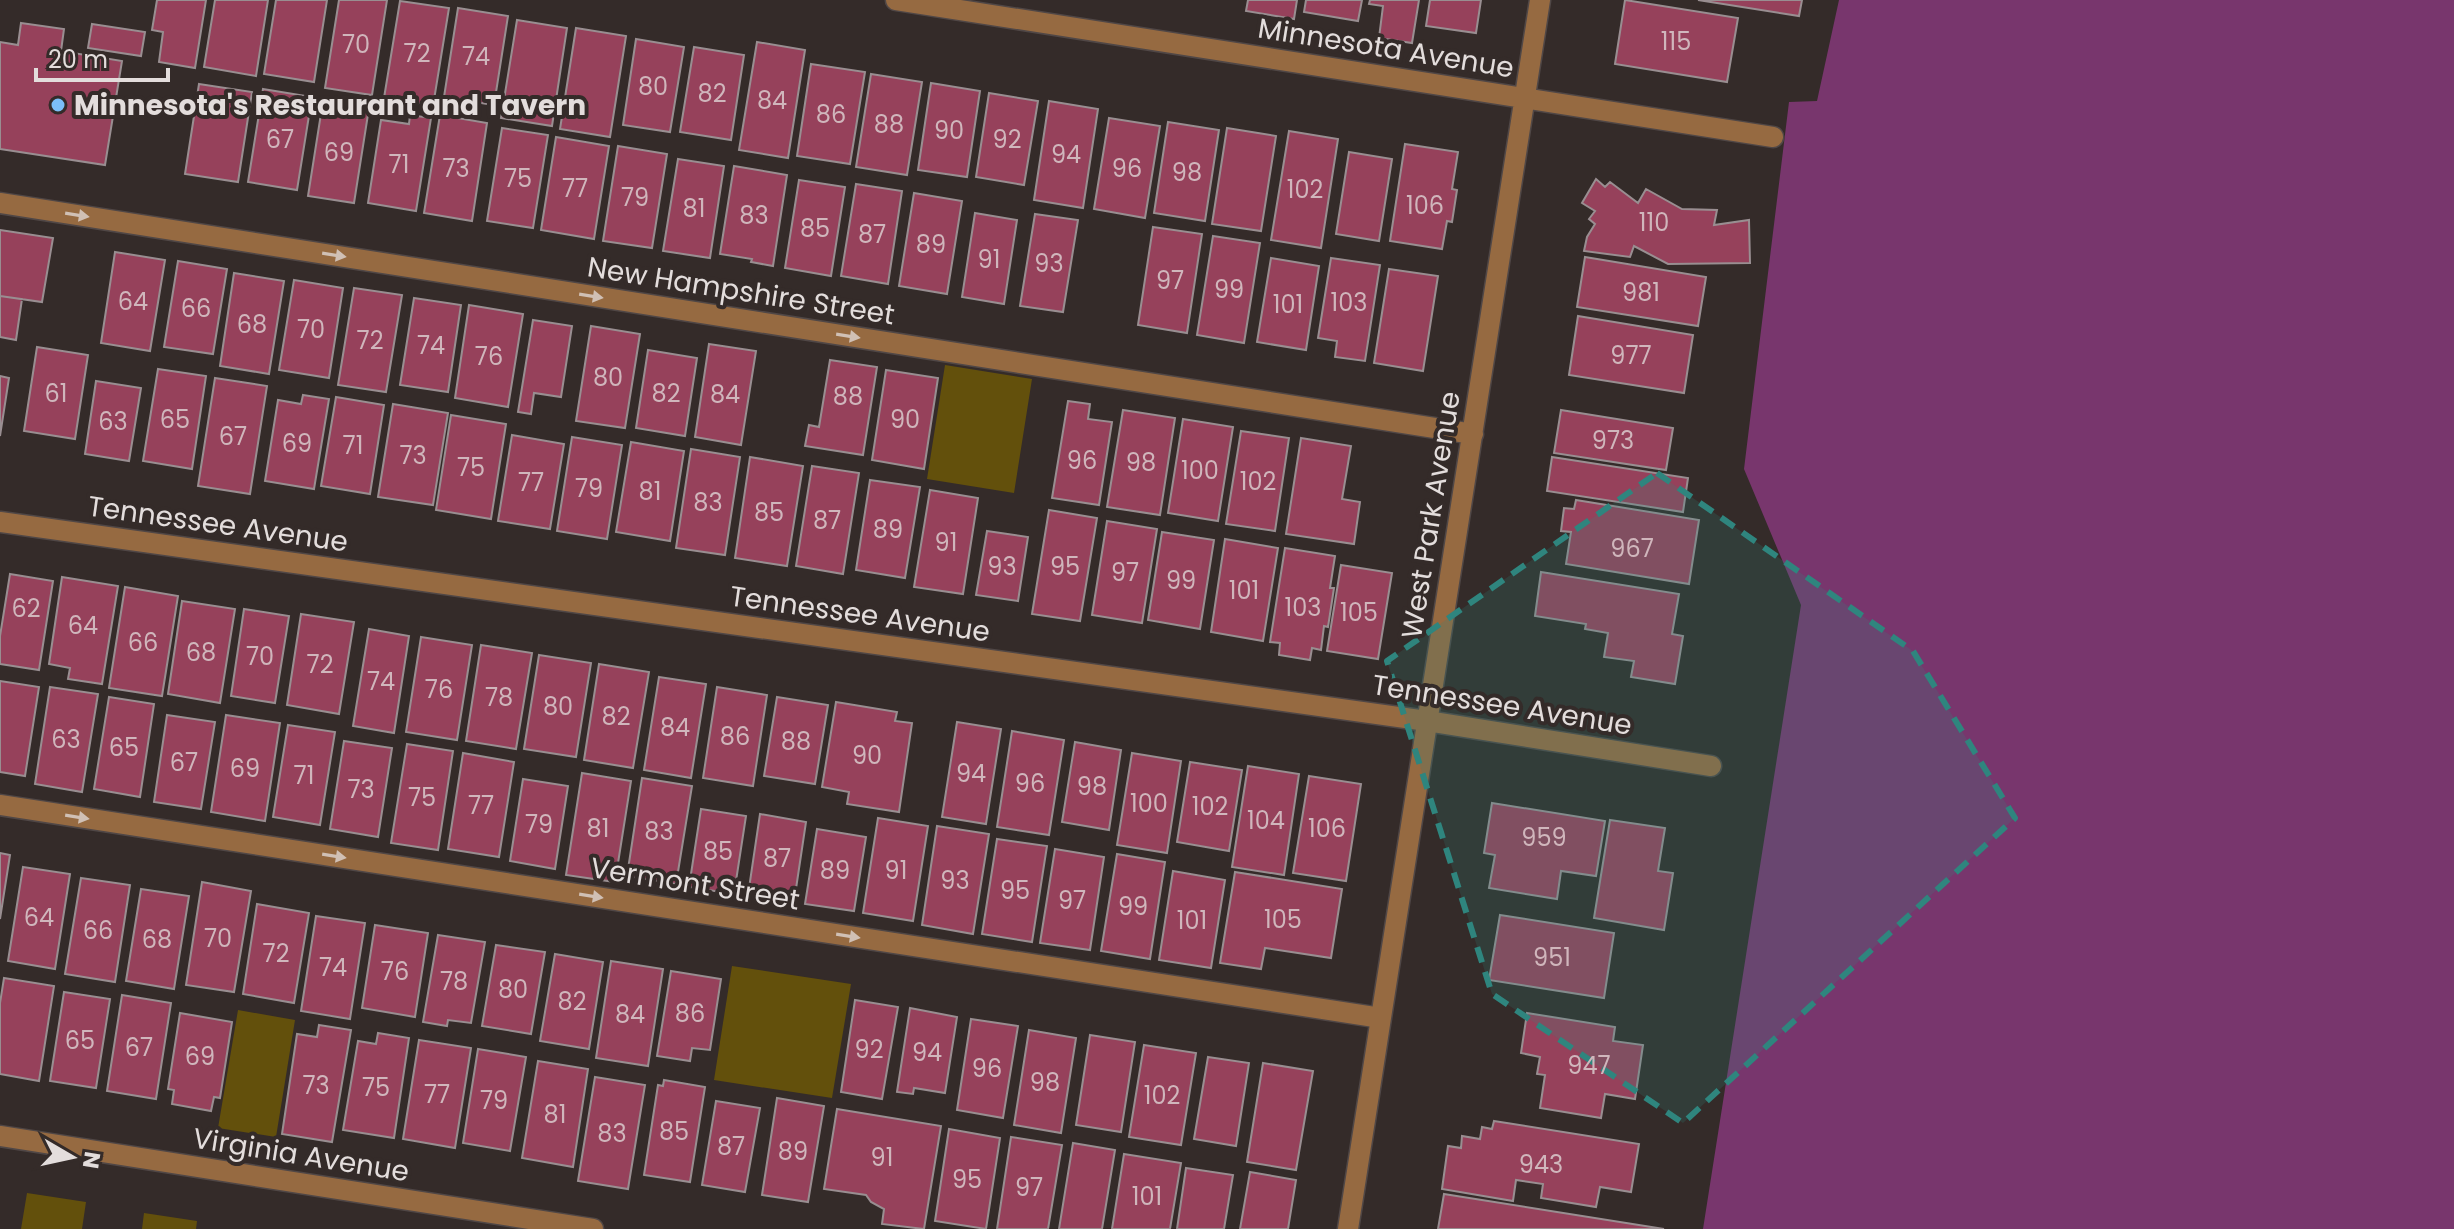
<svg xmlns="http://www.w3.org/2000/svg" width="2454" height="1229" viewBox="0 0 2454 1229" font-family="Poppins,sans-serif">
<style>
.green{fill:#63500c}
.water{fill:#78366d}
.building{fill:#96415b;stroke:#998e91;stroke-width:2}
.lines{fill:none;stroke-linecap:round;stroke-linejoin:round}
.minor-casing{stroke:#504746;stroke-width:23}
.minor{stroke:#966a41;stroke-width:20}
.oneway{fill:#d0c0b5}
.marked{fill:#2f857e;fill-opacity:0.2;stroke:#2f857e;stroke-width:6;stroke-dasharray:16 10;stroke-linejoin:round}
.poi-dot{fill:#7bbef8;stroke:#342b29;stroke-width:3}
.labels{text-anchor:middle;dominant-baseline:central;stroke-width:8;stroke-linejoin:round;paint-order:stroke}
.number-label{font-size:24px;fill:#d0b6bc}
.street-label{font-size:28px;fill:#e3dddc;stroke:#342b29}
.poi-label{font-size:28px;font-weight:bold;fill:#e3dddc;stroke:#342b29;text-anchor:start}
</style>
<rect width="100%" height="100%" fill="#342b29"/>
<path class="green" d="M 945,365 L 1032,379 L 1014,493 L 927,479 Z
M 732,966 L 851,984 L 832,1098 L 714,1080 Z
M 238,1010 L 295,1020 L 276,1137 L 218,1128 Z
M 27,1193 L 86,1202 L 82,1229 L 21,1229 Z
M 144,1213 L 197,1221 L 196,1229 L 142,1229 Z"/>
<path class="water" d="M 1839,0 L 2454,0 L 2454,1229 L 1703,1229 L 1801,605 L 1744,469 L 1789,102 L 1817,101 Z"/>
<path class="building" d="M 157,0 L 206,0 L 195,68 L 159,62 L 163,32 L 152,30 Z
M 215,0 L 268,0 L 256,76 L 204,67 Z
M 276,0 L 327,0 L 314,82 L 264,74 Z
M 339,0 L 387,0 L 372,95 L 325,88 Z
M 1248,0 L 1297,0 L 1294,19 L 1246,11 Z
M 1306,0 L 1362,0 L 1358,21 L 1304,12 Z
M 1370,0 L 1419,0 L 1412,43 L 1379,38 L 1383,6 L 1369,4 Z
M 1430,0 L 1481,0 L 1476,33 L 1426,26 Z
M 1625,0 L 1738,18 L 1727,82 L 1615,64 Z
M 1698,0 L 1802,0 L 1799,16 Z
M 400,1 L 449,8 L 433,106 L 384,98 Z
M 458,8 L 508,16 L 494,105 L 444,97 Z
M 517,20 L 567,28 L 552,126 L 501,118 Z
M 21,23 L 64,29 L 61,51 L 122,61 L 105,165 L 0,149 L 0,42 L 18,45 Z
M 92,24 L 145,32 L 141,56 L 88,48 Z
M 576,28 L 626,36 L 610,137 L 560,129 Z
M 636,39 L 684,47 L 670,132 L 623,125 Z
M 757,42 L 805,50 L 788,158 L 739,150 Z
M 694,47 L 744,55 L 731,140 L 680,132 Z
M 811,64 L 865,72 L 850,164 L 797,156 Z
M 871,74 L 922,82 L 907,175 L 856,167 Z
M 931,83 L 980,91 L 967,177 L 918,170 Z
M 199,84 L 252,92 L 238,182 L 185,174 Z
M 263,89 L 312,97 L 297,190 L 248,182 Z
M 989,93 L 1038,101 L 1024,185 L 976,177 Z
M 323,101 L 369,108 L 354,203 L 308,196 Z
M 1049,101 L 1098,109 L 1083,208 L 1034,200 Z
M 410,115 L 431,118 L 416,211 L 368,203 L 381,120 L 409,124 Z
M 440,115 L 487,123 L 472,221 L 424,213 Z
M 1109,118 L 1160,126 L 1145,218 L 1094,209 Z
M 1168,122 L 1219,130 L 1205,221 L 1154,213 Z
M 502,128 L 548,135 L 533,228 L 487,221 Z
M 1227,128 L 1276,136 L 1261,231 L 1212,224 Z
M 1289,131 L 1338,139 L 1321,248 L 1271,240 Z
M 556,137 L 609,146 L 594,239 L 541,230 Z
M 1405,144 L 1458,152 L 1452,189 L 1457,190 L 1452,222 L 1447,221 L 1442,249 L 1390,241 Z
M 618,146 L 667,154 L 652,248 L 603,241 Z
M 1349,152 L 1392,159 L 1379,241 L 1336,234 Z
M 678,159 L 724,166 L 710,258 L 663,251 Z
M 734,166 L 787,175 L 773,266 L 751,262 L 752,259 L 720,254 Z
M 1596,179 L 1605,187 L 1610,182 L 1638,203 L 1646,189 L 1682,209 L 1717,210 L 1714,225 L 1749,220 L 1750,263 L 1668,264 L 1634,246 L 1630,257 L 1584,251 L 1587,237 L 1595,224 L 1589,219 L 1595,211 L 1582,203 Z
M 799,180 L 845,187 L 831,276 L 785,268 Z
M 856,184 L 902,191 L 888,284 L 841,276 Z
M 914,193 L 962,201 L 947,294 L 899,286 Z
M 975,213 L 1017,220 L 1004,304 L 962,297 Z
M 1035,214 L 1078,220 L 1063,312 L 1020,306 Z
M 1153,227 L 1202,234 L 1187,333 L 1138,325 Z
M 0,230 L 53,238 L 42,302 L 0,296 Z
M 1213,236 L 1260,243 L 1244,343 L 1197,335 Z
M 115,252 L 165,260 L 150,351 L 101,343 Z
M 1585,257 L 1706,277 L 1698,326 L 1577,307 Z
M 1271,258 L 1319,266 L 1306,350 L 1257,342 Z
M 1331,258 L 1380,265 L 1365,361 L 1335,357 L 1337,341 L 1318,338 Z
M 178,261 L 227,269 L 213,354 L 164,347 Z
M 1389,269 L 1438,276 L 1423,371 L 1374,363 Z
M 234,273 L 284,281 L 269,374 L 220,366 Z
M 294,280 L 343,288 L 329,378 L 279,370 Z
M 354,288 L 402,295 L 386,392 L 338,385 Z
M 0,296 L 22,299 L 16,340 L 0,337 Z
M 414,298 L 461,305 L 448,392 L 400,385 Z
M 469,305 L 523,314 L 508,407 L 455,398 Z
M 1578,316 L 1693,335 L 1684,393 L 1569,375 Z
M 533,320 L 572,326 L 561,397 L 534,393 L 531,414 L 518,412 Z
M 591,326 L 640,334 L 625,428 L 576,421 Z
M 709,344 L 756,351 L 741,445 L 695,437 Z
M 37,347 L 88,355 L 75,439 L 24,431 Z
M 648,350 L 697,358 L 685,436 L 636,428 Z
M 830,360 L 877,367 L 863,455 L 805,446 L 809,425 L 819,427 Z
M 158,369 L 206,376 L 192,469 L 143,461 Z
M 886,370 L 938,378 L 924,469 L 872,460 Z
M 0,376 L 9,378 L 0,436 Z
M 215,378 L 267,386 L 250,494 L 198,486 Z
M 96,381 L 141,388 L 129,461 L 85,454 Z
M 303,395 L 329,399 L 314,489 L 265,481 L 278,400 L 301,404 Z
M 336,397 L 384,405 L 370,494 L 321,486 Z
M 1068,401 L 1090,404 L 1088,419 L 1112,422 L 1099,505 L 1052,498 Z
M 393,404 L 448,413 L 433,505 L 378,497 Z
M 1123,410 L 1175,418 L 1160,515 L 1107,507 Z
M 1561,410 L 1673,428 L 1666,470 L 1554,453 Z
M 451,415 L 506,424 L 491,519 L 436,510 Z
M 1183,419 L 1233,427 L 1218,521 L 1168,513 Z
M 1241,431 L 1289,438 L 1275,531 L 1226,524 Z
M 512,435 L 564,444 L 550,529 L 498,521 Z
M 572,437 L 622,445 L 607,539 L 557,531 Z
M 1301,438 L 1351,446 L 1342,499 L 1360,502 L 1354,544 L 1286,534 Z
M 631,442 L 684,451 L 670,541 L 616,532 Z
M 691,449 L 740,457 L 725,555 L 676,548 Z
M 750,457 L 803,466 L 787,566 L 735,558 Z
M 1552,457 L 1688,478 L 1683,512 L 1547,491 Z
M 812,466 L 859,473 L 843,574 L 796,566 Z
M 870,480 L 920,487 L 905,578 L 856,570 Z
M 930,490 L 978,498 L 963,594 L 914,587 Z
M 1576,500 L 1699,520 L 1689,584 L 1566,564 L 1571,532 L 1561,531 L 1564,508 L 1574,509 Z
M 1049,510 L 1097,518 L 1080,621 L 1032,614 Z
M 1107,521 L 1157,529 L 1142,623 L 1092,615 Z
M 987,531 L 1028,537 L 1018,601 L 976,595 Z
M 1162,532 L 1214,540 L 1200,629 L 1148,620 Z
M 1225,539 L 1278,548 L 1263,641 L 1211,632 Z
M 1285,548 L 1335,556 L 1330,588 L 1334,588 L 1328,627 L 1324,626 L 1321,650 L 1312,648 L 1310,660 L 1279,655 L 1280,643 L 1270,642 Z
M 1341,565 L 1392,573 L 1378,659 L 1327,651 Z
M 1541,572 L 1679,594 L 1672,634 L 1683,636 L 1675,684 L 1631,677 L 1634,661 L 1604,657 L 1608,633 L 1585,629 L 1586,624 L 1535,616 Z
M 10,574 L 53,581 L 39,670 L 0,664 L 0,636 Z
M 62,577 L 118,586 L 102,684 L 68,679 L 70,668 L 49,664 Z
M 125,587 L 178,596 L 162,696 L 109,688 Z
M 182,601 L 235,609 L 220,703 L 168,694 Z
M 244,609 L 289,616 L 275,703 L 231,696 Z
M 301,614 L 354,622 L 339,714 L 287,705 Z
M 369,629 L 409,636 L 394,733 L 353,726 Z
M 421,637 L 472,645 L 457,740 L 406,732 Z
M 481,645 L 532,653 L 516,749 L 466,741 Z
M 539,655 L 591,663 L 576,757 L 524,749 Z
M 599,664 L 649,672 L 633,768 L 584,760 Z
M 659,677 L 706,684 L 691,778 L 644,770 Z
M 0,681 L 39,687 L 25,776 L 0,772 Z
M 50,687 L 98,694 L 82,792 L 35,784 Z
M 717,687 L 767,695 L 753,786 L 703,778 Z
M 109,697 L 154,704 L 140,797 L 94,789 Z
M 777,697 L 828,705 L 815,784 L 764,776 Z
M 836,702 L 897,712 L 895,721 L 912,723 L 899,812 L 847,804 L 849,792 L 822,787 Z
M 167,715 L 215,722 L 201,809 L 154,802 Z
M 226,715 L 280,723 L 265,821 L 211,812 Z
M 957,722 L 1001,729 L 986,824 L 942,817 Z
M 288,725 L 335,732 L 320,825 L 273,817 Z
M 1012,731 L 1064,740 L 1049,835 L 997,827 Z
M 344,741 L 392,748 L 378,837 L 330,829 Z
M 1075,742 L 1121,750 L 1109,830 L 1062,822 Z
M 407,744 L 453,751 L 438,850 L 391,843 Z
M 463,753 L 514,762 L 499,857 L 448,849 Z
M 1132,753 L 1181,761 L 1167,853 L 1117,845 Z
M 1190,762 L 1242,770 L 1229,851 L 1177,842 Z
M 1248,766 L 1299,774 L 1284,875 L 1232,867 Z
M 582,773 L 631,781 L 615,882 L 566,875 Z
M 1309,776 L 1361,784 L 1346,881 L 1293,873 Z
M 642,778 L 692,786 L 676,884 L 627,876 Z
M 523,779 L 568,786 L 555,869 L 510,861 Z
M 1492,803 L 1605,821 L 1596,876 L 1561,871 L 1557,899 L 1489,888 L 1495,855 L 1484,853 Z
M 701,809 L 746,816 L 734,894 L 689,887 Z
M 760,814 L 806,822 L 794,902 L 748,895 Z
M 878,818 L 928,826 L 913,921 L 863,913 Z
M 1610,820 L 1665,828 L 1658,871 L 1673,873 L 1664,930 L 1594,918 Z
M 937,826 L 989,834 L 973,934 L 922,925 Z
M 817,829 L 866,837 L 854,911 L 805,904 Z
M 997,839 L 1047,846 L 1032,942 L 982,934 Z
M 1055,849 L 1104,857 L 1090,950 L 1040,943 Z
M 0,853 L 10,855 L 0,919 Z
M 1117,854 L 1165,862 L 1150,959 L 1101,951 Z
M 23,867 L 70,874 L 55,969 L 8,961 Z
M 1173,871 L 1225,880 L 1211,968 L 1159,960 Z
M 1235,872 L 1342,889 L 1331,958 L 1265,948 L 1261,969 L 1220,963 Z
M 81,878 L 130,885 L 115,982 L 65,974 Z
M 202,882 L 251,891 L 234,992 L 186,985 Z
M 141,889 L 189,896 L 174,989 L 126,981 Z
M 257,904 L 309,913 L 294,1003 L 243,994 Z
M 1500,915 L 1614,933 L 1604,998 L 1489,980 Z
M 316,916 L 365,923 L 350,1019 L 301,1011 Z
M 375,925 L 428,933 L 415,1017 L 362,1008 Z
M 438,935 L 485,942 L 471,1023 L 448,1020 L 447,1026 L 423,1022 Z
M 496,945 L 545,952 L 531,1034 L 482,1026 Z
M 555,954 L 603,962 L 589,1049 L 540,1041 Z
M 611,961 L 663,969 L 648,1066 L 596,1058 Z
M 671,971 L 721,979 L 710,1050 L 692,1048 L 690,1061 L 657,1056 Z
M 4,978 L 54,986 L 39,1081 L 0,1074 L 0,1003 Z
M 64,992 L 110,999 L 96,1088 L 50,1081 Z
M 122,995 L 171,1003 L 156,1099 L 107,1091 Z
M 855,1000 L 898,1007 L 882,1099 L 841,1092 Z
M 910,1008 L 957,1017 L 945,1093 L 914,1088 L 913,1094 L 897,1092 Z
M 180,1013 L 232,1022 L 220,1098 L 214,1097 L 211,1111 L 172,1104 L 174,1090 L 168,1089 Z
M 1527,1013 L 1615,1027 L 1613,1041 L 1643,1045 L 1635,1099 L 1605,1094 L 1601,1118 L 1540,1108 L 1545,1075 L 1537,1074 L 1540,1057 L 1521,1053 Z
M 971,1019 L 1018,1026 L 1003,1118 L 957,1110 Z
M 319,1025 L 351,1030 L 332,1142 L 282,1134 L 297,1034 L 317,1037 Z
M 1029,1030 L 1076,1038 L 1061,1133 L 1014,1125 Z
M 378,1033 L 409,1038 L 394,1138 L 343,1130 L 358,1041 L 376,1044 Z
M 1090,1035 L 1135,1042 L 1121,1132 L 1076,1125 Z
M 419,1040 L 471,1048 L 455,1148 L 403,1139 Z
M 1144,1045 L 1196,1053 L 1181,1145 L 1129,1137 Z
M 478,1049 L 526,1057 L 510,1151 L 463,1143 Z
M 1208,1057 L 1249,1063 L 1236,1146 L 1194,1139 Z
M 538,1061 L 588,1069 L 573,1167 L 522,1158 Z
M 1263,1063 L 1313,1071 L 1296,1170 L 1247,1162 Z
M 595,1077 L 645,1085 L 628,1189 L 578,1181 Z
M 664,1080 L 705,1087 L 690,1182 L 644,1175 L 658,1085 L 663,1086 Z
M 777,1098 L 824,1106 L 808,1202 L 762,1195 Z
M 716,1101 L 760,1108 L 745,1192 L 702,1185 Z
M 837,1109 L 941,1126 L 924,1229 L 882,1224 L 884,1209 L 871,1202 L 866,1195 L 824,1189 Z
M 1494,1121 L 1639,1144 L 1631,1192 L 1600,1187 L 1596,1207 L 1541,1198 L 1543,1184 L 1516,1180 L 1513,1201 L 1442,1189 L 1448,1146 L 1461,1148 L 1462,1136 L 1480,1139 L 1482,1127 L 1492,1129 Z
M 949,1129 L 1000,1138 L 986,1229 L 935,1221 Z
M 1011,1137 L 1062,1145 L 1048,1229 L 997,1229 Z
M 1073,1143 L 1115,1150 L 1102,1229 L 1059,1229 Z
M 1124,1154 L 1181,1163 L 1170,1229 L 1112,1229 Z
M 1186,1168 L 1233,1175 L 1224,1229 L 1177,1229 Z
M 1250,1172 L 1296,1180 L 1288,1229 L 1240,1229 Z
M 1444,1194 L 1664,1229 L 1438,1229 Z"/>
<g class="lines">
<defs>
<path id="minor" d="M 896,0 L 1773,137
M 0,203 L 1473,434
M 0,522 L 1427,721 L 1711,766
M 0,805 L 1381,1018
M 0,1136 L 593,1229
M 1348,1229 L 1540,0"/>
</defs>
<use href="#minor" class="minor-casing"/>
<use href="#minor" class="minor"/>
</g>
<defs><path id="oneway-solid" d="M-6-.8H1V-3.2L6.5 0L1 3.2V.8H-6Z" transform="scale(2)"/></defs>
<g class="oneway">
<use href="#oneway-solid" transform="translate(77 215) rotate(9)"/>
<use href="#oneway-solid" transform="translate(334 255) rotate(9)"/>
<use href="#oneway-solid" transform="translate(591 296) rotate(9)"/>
<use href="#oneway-solid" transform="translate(848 336) rotate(9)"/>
<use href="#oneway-solid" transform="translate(77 817) rotate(9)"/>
<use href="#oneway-solid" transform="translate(334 856) rotate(9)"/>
<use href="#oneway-solid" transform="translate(591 896) rotate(9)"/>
<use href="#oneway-solid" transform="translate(848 936) rotate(9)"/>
</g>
<path class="marked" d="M 1657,473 L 1913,651 L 2015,818 L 1683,1123 L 1492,994 L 1387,661 Z"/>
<circle class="poi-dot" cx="58" cy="105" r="8"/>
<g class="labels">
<g class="number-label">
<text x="1676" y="41">115</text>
<text x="356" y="44">70</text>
<text x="417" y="53">72</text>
<text x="476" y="56">74</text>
<text x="653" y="86">80</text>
<text x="712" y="93">82</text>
<text x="772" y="100">84</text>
<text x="831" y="114">86</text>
<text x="889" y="124">88</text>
<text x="949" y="130">90</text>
<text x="280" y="139">67</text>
<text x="1007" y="139">92</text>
<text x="339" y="152">69</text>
<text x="1066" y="154">94</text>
<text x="399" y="164">71</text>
<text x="456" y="168">73</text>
<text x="1127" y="168">96</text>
<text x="1187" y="172">98</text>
<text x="518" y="178">75</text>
<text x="575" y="188">77</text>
<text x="1305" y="189">102</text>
<text x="635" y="197">79</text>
<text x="1425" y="205">106</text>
<text x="694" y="208">81</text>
<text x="754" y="215">83</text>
<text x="1654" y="222">110</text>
<text x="815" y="228">85</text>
<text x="872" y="234">87</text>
<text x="931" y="244">89</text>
<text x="989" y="259">91</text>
<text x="1049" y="263">93</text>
<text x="1170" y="280">97</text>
<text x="1229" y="289">99</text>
<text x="1641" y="292">981</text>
<text x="133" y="301">64</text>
<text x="1349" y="302">103</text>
<text x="1288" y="304">101</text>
<text x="196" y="308">66</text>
<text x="252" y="324">68</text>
<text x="311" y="329">70</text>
<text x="370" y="340">72</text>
<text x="431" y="345">74</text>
<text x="1631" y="355">977</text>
<text x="489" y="356">76</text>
<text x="608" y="377">80</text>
<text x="56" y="393">61</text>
<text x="666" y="393">82</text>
<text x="725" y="394">84</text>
<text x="848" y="396">88</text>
<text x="175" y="419">65</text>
<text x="905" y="419">90</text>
<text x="113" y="421">63</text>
<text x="233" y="436">67</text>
<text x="1613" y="440">973</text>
<text x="297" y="443">69</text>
<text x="353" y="445">71</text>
<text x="413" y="455">73</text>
<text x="1082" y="460">96</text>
<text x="1141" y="462">98</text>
<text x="471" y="467">75</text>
<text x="1200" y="470">100</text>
<text x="1258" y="481">102</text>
<text x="531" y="482">77</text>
<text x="589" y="488">79</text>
<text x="650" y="491">81</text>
<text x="708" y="502">83</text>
<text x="769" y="512">85</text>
<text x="827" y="520">87</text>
<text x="888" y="529">89</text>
<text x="946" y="542">91</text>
<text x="1632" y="548">967</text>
<text x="1002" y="566">93</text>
<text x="1065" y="566">95</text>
<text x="1125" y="572">97</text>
<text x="1181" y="580">99</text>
<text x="1244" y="590">101</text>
<text x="1303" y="607">103</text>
<text x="26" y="608">62</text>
<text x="1359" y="612">105</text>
<text x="83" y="625">64</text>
<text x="143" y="642">66</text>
<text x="201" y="652">68</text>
<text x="260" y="656">70</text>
<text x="320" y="664">72</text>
<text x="381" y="681">74</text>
<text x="439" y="689">76</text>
<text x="499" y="697">78</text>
<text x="558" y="706">80</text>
<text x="616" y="716">82</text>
<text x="675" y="727">84</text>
<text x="735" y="736">86</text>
<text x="66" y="739">63</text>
<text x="796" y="741">88</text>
<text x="124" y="747">65</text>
<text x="867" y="755">90</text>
<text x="184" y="762">67</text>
<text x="245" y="768">69</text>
<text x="971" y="773">94</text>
<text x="304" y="775">71</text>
<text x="1030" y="783">96</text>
<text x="1092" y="786">98</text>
<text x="361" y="789">73</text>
<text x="422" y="797">75</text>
<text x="1149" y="803">100</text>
<text x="481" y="805">77</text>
<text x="1210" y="806">102</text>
<text x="1266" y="820">104</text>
<text x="539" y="824">79</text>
<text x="598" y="828">81</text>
<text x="1327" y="828">106</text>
<text x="659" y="831">83</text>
<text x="1544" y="837">959</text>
<text x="718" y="851">85</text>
<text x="777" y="858">87</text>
<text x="835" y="870">89</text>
<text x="896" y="870">91</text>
<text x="955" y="880">93</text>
<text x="1015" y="890">95</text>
<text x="1072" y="900">97</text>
<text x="1133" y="906">99</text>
<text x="39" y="917">64</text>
<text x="1283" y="919">105</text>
<text x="1192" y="920">101</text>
<text x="98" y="930">66</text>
<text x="218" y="938">70</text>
<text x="157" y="939">68</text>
<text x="276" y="953">72</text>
<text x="1552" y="957">951</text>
<text x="333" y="967">74</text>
<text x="395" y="971">76</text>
<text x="454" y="981">78</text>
<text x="513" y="989">80</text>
<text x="572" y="1001">82</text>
<text x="690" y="1013">86</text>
<text x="630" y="1014">84</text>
<text x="80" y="1040">65</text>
<text x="139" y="1047">67</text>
<text x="869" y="1049">92</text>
<text x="927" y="1052">94</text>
<text x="200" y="1056">69</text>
<text x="1589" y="1065">947</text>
<text x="987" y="1068">96</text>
<text x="1045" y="1082">98</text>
<text x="316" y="1085">73</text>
<text x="376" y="1087">75</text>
<text x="437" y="1094">77</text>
<text x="1162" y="1095">102</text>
<text x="494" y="1100">79</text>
<text x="555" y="1114">81</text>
<text x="674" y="1131">85</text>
<text x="612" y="1133">83</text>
<text x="731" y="1146">87</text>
<text x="793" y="1151">89</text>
<text x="882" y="1157">91</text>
<text x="1541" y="1164">943</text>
<text x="967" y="1179">95</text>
<text x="1029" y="1187">97</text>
<text x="1147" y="1196">101</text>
</g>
<g class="street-label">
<text transform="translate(1386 48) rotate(9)">Minnesota Avenue</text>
<text transform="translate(741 291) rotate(9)">New Hampshire Street</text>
<text transform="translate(1431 515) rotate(-81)">West Park Avenue</text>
<text transform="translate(218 524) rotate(8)">Tennessee Avenue</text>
<text transform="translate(860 614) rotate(8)">Tennessee Avenue</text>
<text transform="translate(1502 705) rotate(9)">Tennessee Avenue</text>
<text transform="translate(695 884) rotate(9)">Vermont Street</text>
<text transform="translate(301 1155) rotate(9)">Virginia Avenue</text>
</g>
<g class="poi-label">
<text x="74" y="105">Minnesota's Restaurant and Tavern</text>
</g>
</g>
<g transform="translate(72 1157) rotate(99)" stroke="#342b29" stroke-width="6" paint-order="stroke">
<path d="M0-6L14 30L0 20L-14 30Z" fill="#e3dddc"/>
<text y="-12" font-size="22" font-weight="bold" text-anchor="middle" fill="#e3dddc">N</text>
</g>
<path d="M36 68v12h132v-12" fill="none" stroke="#e3dddc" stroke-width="4"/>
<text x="48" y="68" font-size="24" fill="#e3dddc" stroke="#342b29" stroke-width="6" paint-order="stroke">20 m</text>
</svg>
